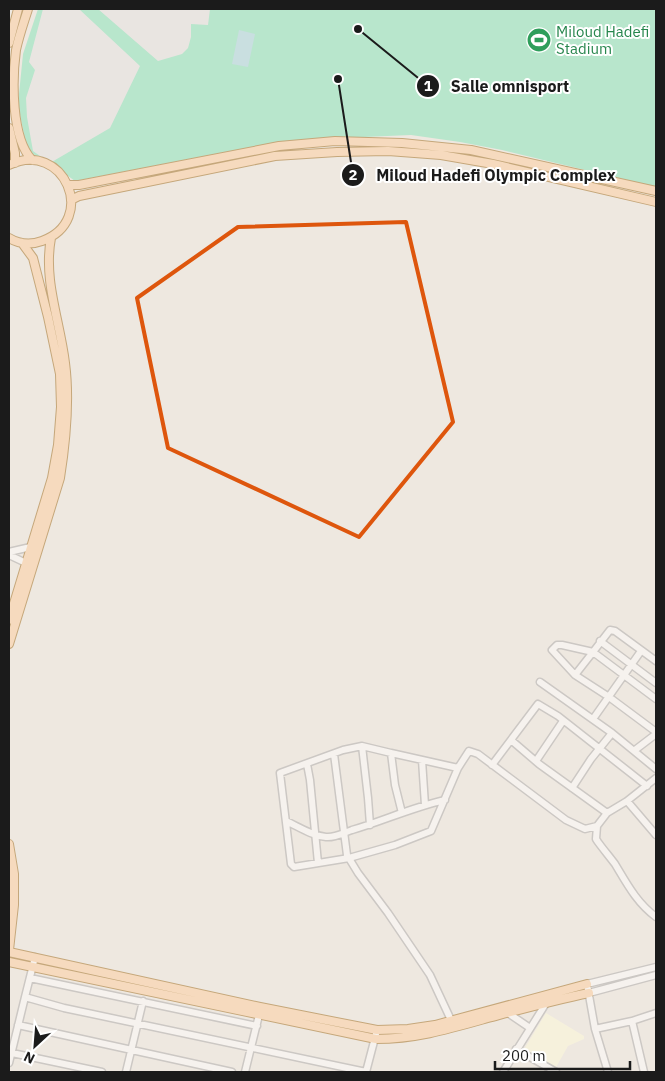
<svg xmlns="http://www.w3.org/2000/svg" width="665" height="1081" viewBox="0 0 665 1081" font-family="'IBM Plex Sans',sans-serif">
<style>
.education{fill:#fffdd8}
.pitch{fill:#76e4b4}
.parking{fill:#e3e3e3}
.water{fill:#9cd4e0}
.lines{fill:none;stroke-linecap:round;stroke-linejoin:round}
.minor-casing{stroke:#a2a2a2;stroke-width:9}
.major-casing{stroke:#935a00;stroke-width:10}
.minor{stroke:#fff;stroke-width:6}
.major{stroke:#ffcb94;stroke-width:8}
.marked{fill:none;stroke:#de560d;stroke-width:4;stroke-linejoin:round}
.labels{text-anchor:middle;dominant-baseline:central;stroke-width:4;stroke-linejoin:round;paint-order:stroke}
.leisure-label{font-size:15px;fill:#27864d;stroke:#fff;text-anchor:start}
.leader{fill:none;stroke:#1b1b1b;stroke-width:2}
.callout-dot{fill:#1b1b1b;stroke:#fff;stroke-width:2}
.mark-label{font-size:15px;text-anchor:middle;font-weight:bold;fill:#fff}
.callout-label{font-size:16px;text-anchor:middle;font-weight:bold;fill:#1b1b1b;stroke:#fff;stroke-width:4;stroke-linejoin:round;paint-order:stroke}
</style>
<rect width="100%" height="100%" fill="#eee8e0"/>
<path class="education" d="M 546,1013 L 584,1036 L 584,1039 L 568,1046 L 555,1069 L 523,1051 Z"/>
<path class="pitch" d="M 38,9 L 656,9 L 656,187 L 502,150 L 460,142 L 411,135 L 317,139 L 262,145 L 75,181 L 50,163 L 27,151 L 18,104 L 23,54 Z"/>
<path class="parking" d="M 43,9 L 79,9 L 140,66 L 110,128 L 50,163 L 33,151 L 27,117 L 26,98 L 35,70 L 29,62 Z
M 98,9 L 210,9 L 208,25 L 191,24 L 191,37 L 188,48 L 182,54 L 158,61 Z"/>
<path class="water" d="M 239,30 L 255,34 L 248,67 L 232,64 Z"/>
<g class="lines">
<defs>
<path id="minor" d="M 9,552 L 35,546
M 9,555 L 26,563 L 31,564
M 600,641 L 656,683
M 656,661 L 615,631 L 610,630 L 593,652 L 562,645 L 557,645 L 552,650 L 575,675 L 609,697 L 656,732
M 575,675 L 593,652 L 656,699
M 540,682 L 612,733 L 656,769
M 593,719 L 641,651
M 511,740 L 539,764 L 607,813
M 362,746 L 368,798 L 370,825
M 635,750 L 656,734
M 391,753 L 458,768
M 334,754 L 347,855 L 358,873 L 388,913 L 430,975 L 451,1020
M 422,760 L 425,805
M 536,761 L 563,721
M 307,764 L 310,780 L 318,863
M 492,765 L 538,704 L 558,716 L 647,786
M 572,788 L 591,759 L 612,733
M 627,801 L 656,835
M 402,813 L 395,785 L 391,753 L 362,746 L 343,750 L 280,773 L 291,864 L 294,867 L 349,858 L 395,845 L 431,831 L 458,768 L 469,751 L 478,754 L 566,820 L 585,829 L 597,826 L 607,813 L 627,801 L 656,778
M 286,821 C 299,827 312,836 326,837 C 335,838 343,833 352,830 C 383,821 413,807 445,800
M 597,826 L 596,839 L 598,842 C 603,849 609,856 615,864 C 627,884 637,903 656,917
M 30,978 L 257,1026
M 589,993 L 656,975
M 25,997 L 35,957
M 508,1013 L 530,1028
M 632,1021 L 644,1072
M 18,1025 L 232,1072
M 595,1029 L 632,1021 L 656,1013
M 516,1049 L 556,1072
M 12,1053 L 102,1072
M 9,1063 L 25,997 L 64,1008 L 366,1072
M 126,1072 L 143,1001
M 245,1072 L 260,1011
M 366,1072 L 377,1030
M 503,1072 L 548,1000
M 608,1072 L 595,1029 L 587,984 L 656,967"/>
<path id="major" d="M 28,9 C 24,22 19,36 16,50 C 12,79 11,138 32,160
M 9,43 L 18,9
M 9,128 L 15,153 L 15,163
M 9,165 C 64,139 99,220 42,241 C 31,245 19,244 9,238
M 68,185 L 79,185 L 279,146 L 335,141 L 402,143 L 471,150 L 656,191
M 71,200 L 79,196 L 275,156 L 337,152 L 388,151 L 441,155 L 493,164 L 656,202
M 9,620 L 52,478 L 58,445 L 61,407 L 60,374 L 48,317 L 33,258 L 22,243
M 9,644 L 60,478 C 66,440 70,401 65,363 C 60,321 43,280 51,238
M 9,844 L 14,874 L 14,905 L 9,950
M 9,952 L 260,1007 L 377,1030 L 408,1029 L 435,1025 L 587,984
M 9,962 L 376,1039 C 416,1039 449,1029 488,1018 C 522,1009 555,1000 589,993"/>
</defs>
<use href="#minor" class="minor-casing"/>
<use href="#major" class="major-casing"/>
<use href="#minor" class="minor"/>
<use href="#major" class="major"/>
</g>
<path d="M0 0H665V1081H0ZM 406,222 L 453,422 L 359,537 L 168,448 L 137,298 L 238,227 Z" fill="#eee8e0" fill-opacity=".55" fill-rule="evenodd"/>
<path class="marked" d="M 406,222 L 453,422 L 359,537 L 168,448 L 137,298 L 238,227 Z"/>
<defs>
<symbol id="stadium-disc" viewBox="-11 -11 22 22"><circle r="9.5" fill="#2e9e5b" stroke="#fff"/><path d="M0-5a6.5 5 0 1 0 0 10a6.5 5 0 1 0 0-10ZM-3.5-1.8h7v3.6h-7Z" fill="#fff"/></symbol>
</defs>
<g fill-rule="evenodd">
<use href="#stadium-disc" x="525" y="26" width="28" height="28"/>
</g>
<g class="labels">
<g class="leisure-label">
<text x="556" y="31">Miloud Hadefi<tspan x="556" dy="17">Stadium</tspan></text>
</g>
</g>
<path class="leader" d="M358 29L428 86M338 79L353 175"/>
<g class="callout-dot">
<circle cx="358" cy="29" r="5"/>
<circle cx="338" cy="79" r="5"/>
<circle cx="428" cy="86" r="12"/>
<circle cx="353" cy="175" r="12"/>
</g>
<g class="mark-label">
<text x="428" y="91">1</text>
<text x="353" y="180">2</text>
</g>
<g class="callout-label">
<text x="510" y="92">Salle omnisport</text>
<text x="496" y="181">Miloud Hadefi Olympic Complex</text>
</g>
<rect width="665" height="1081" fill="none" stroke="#1b1b1b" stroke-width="20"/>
<g transform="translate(35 1046) rotate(206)" stroke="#ffffff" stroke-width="4" paint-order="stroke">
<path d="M0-4L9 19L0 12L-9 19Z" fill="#1b1b1b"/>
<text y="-8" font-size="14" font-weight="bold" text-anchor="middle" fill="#1b1b1b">N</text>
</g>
<path d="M495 1061v8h135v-8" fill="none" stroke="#1b1b1b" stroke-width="2.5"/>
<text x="502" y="1061" font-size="15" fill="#1b1b1b" stroke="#ffffff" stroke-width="4" paint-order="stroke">200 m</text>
</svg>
